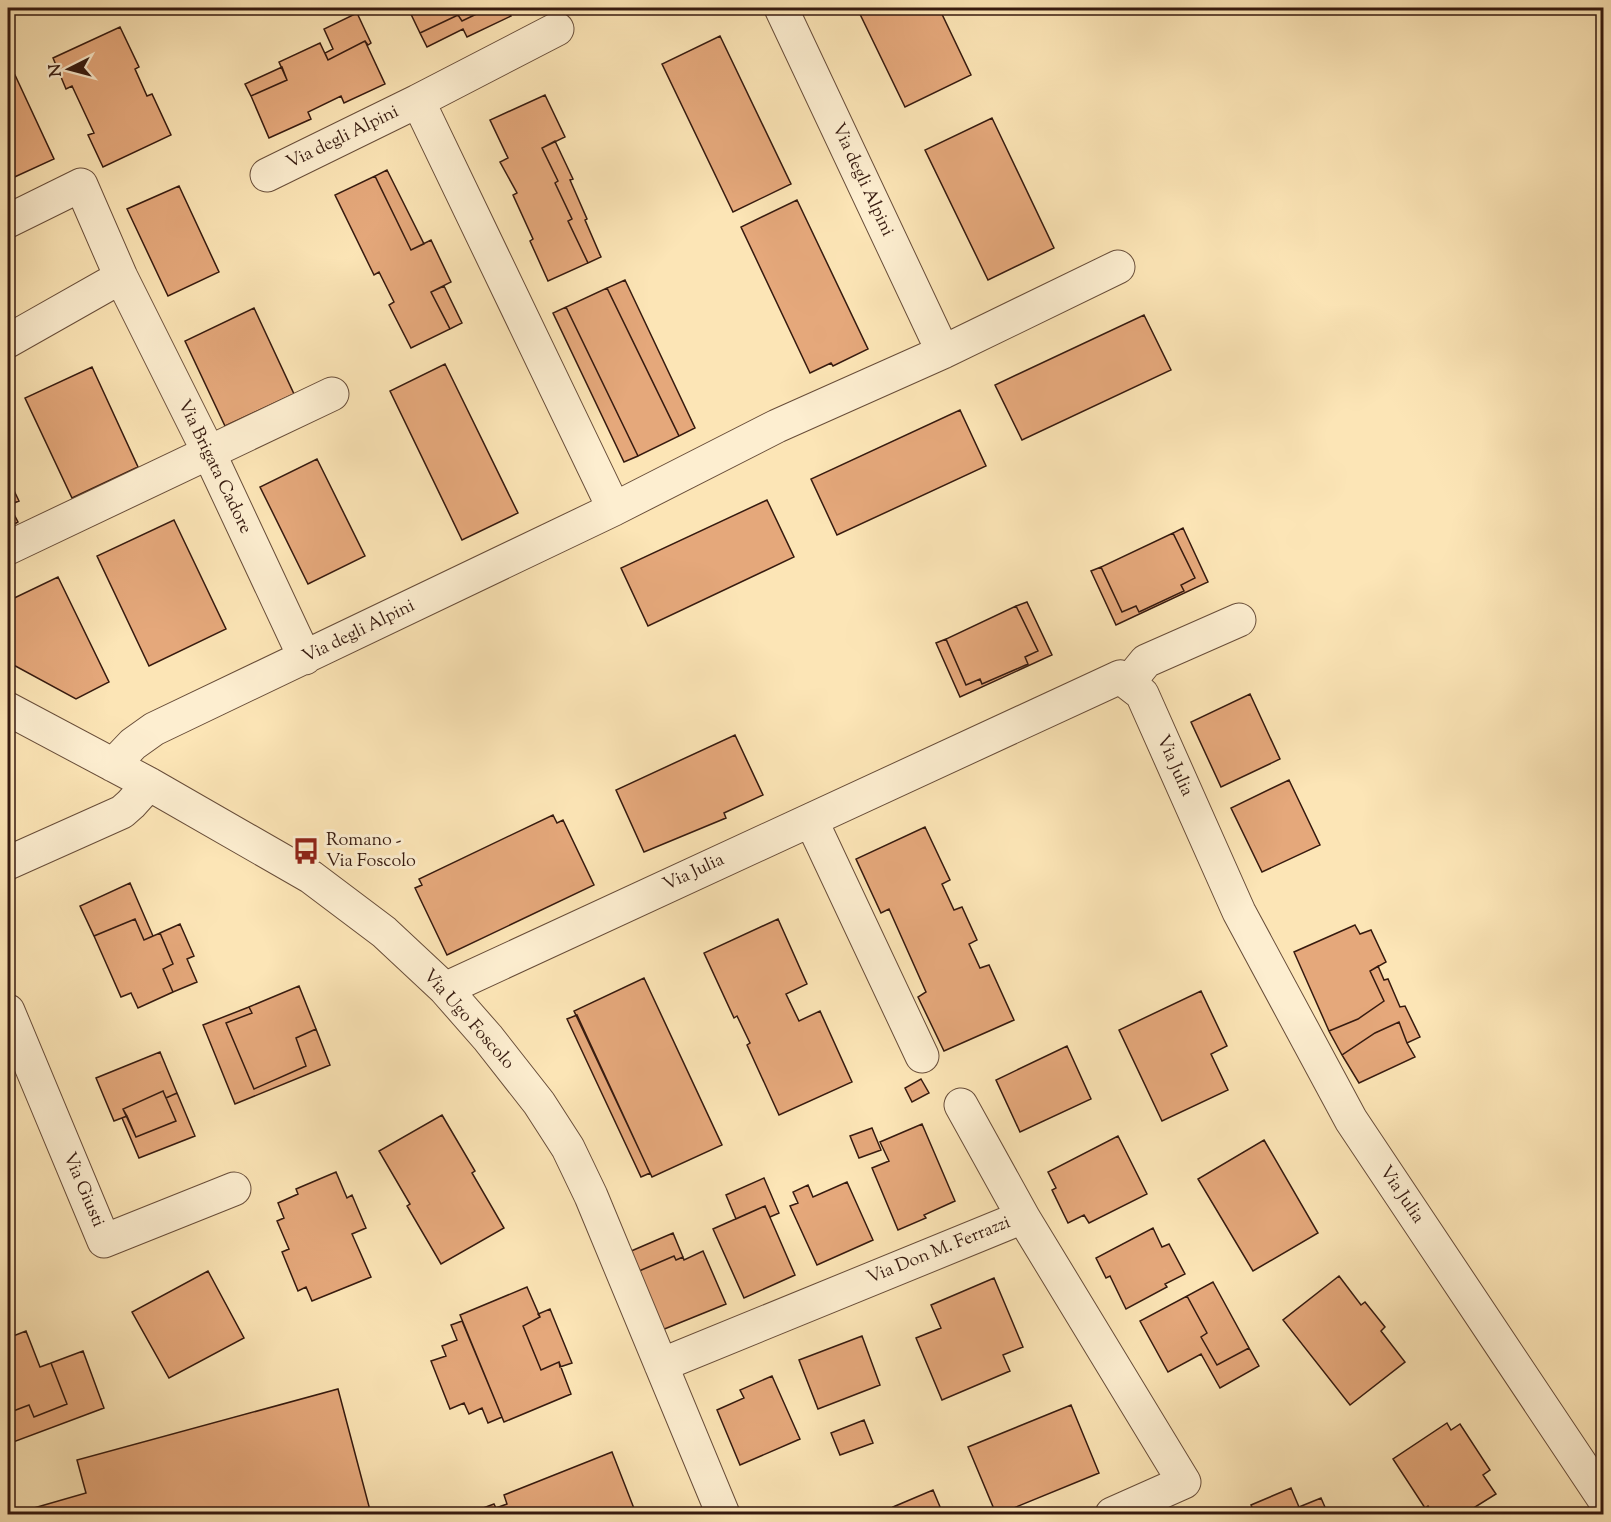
<svg xmlns="http://www.w3.org/2000/svg" width="1611" height="1522" viewBox="0 0 1611 1522" font-family="'Sorts Mill Goudy',serif">
<style>
.building{fill:#e5a87b;stroke:#361a0f;stroke-width:1.5}
.lines{fill:none;stroke-linecap:round;stroke-linejoin:round}
.minor-casing{stroke:#684d39;stroke-width:35}
.minor{stroke:#fdeed0;stroke-width:33}
.labels{text-anchor:middle;dominant-baseline:central;stroke-width:6;stroke-linejoin:round;paint-order:stroke}
.street-label{font-size:18px;fill:#361a0f;stroke:#fdeed0}
.poi-label{font-size:18px;fill:#361a0f;stroke:#fdeed0;text-anchor:start}
</style>
<rect width="100%" height="100%" fill="#fce5b6"/>
<filter id="stains"><feTurbulence type="fractalNoise" baseFrequency=".00333" numOctaves="4"/><feColorMatrix values="0 0 0 0 .2 0 0 0 0 .09 0 0 0 0 .02 0 0 0 .5 -.17"/></filter>
<radialGradient id="worn" r=".72"><stop offset=".6" stop-color="#630" stop-opacity="0"/><stop offset="1" stop-color="#630" stop-opacity=".3"/></radialGradient>
<path class="building" d="M 408,8 L 489,8 L 462,21 L 458,15 L 420,33 Z
M 489,8 L 521,8 L 509,13 L 511,16 L 467,37 L 463,29 L 427,47 L 420,33 L 458,15 L 462,21 Z
M 857,8 L 939,8 L 971,75 L 905,107 Z
M 357,13 L 371,43 L 368,45 L 365,41 L 328,60 L 325,53 L 333,49 L 324,29 Z
M 120,27 L 139,67 L 135,69 L 147,96 L 152,94 L 171,135 L 103,167 L 88,135 L 94,133 L 72,86 L 66,89 L 53,58 Z
M 720,36 L 791,184 L 733,212 L 662,64 Z
M 365,41 L 385,84 L 344,103 L 341,96 L 308,112 L 311,119 L 269,138 L 251,96 L 287,80 L 279,62 L 320,43 L 328,60 Z
M 282,67 L 287,80 L 251,96 L 245,84 Z
M 15,75 L 54,159 L 8,180 L 8,79 Z
M 545,95 L 565,137 L 542,148 L 558,181 L 555,183 L 572,219 L 568,221 L 588,263 L 548,281 L 530,241 L 533,239 L 513,195 L 517,193 L 500,162 L 508,158 L 490,120 Z
M 992,118 L 1054,248 L 988,280 L 925,150 Z
M 555,141 L 573,179 L 570,180 L 587,219 L 585,220 L 601,257 L 588,263 L 568,221 L 572,219 L 555,183 L 558,181 L 542,148 Z
M 387,170 L 424,244 L 411,250 L 375,176 Z
M 375,176 L 411,250 L 431,240 L 451,282 L 431,292 L 450,329 L 411,348 L 389,305 L 394,302 L 379,272 L 374,275 L 335,195 Z
M 179,186 L 219,272 L 168,296 L 127,209 Z
M 797,200 L 868,349 L 833,366 L 831,363 L 810,373 L 741,227 Z
M 625,280 L 695,428 L 679,436 L 607,288 Z
M 444,286 L 462,323 L 450,329 L 431,292 Z
M 607,288 L 679,436 L 638,456 L 566,307 Z
M 566,307 L 638,456 L 624,462 L 553,313 Z
M 254,308 L 294,394 L 225,426 L 185,341 Z
M 1144,315 L 1171,370 L 1022,440 L 995,385 Z
M 445,364 L 518,513 L 462,540 L 390,391 Z
M 92,367 L 138,467 L 72,498 L 25,398 Z
M 960,410 L 986,466 L 837,535 L 811,479 Z
M 317,459 L 365,556 L 308,584 L 260,487 Z
M 8,478 L 19,501 L 9,505 L 18,522 L 8,528 Z
M 767,500 L 794,557 L 648,626 L 621,568 Z
M 174,520 L 226,629 L 149,666 L 97,556 Z
M 1183,528 L 1208,582 L 1116,625 L 1091,571 L 1101,567 L 1122,612 L 1136,606 L 1139,612 L 1184,591 L 1181,585 L 1195,578 L 1173,533 Z
M 1173,533 L 1195,578 L 1181,585 L 1184,591 L 1139,612 L 1136,606 L 1122,612 L 1101,567 Z
M 58,577 L 109,682 L 76,699 L 8,662 L 8,601 Z
M 1027,602 L 1052,655 L 960,697 L 936,643 L 946,639 L 966,685 L 980,679 L 982,684 L 1028,664 L 1025,657 L 1038,651 L 1016,606 Z
M 1016,606 L 1038,651 L 1025,657 L 1028,664 L 982,684 L 980,679 L 966,685 L 946,639 Z
M 1250,694 L 1280,759 L 1221,787 L 1191,722 Z
M 735,735 L 763,795 L 724,813 L 726,818 L 644,852 L 616,790 Z
M 1289,780 L 1320,845 L 1262,872 L 1231,808 Z
M 553,815 L 557,823 L 563,820 L 594,885 L 447,955 L 415,888 L 422,885 L 419,879 Z
M 925,827 L 950,880 L 942,884 L 954,910 L 962,907 L 977,940 L 969,944 L 980,968 L 989,965 L 1014,1020 L 944,1051 L 918,997 L 926,992 L 889,909 L 881,913 L 856,859 Z
M 130,883 L 153,936 L 144,940 L 135,919 L 94,936 L 80,906 Z
M 135,919 L 144,940 L 160,933 L 173,964 L 163,969 L 173,992 L 138,1008 L 131,993 L 121,997 L 94,936 Z
M 778,919 L 807,984 L 786,994 L 799,1021 L 820,1011 L 852,1082 L 779,1115 L 747,1045 L 750,1043 L 737,1016 L 734,1018 L 704,953 Z
M 180,924 L 194,956 L 187,959 L 197,982 L 173,992 L 163,969 L 173,964 L 160,933 Z
M 1355,925 L 1360,934 L 1371,930 L 1386,962 L 1370,971 L 1384,1001 L 1358,1019 L 1329,1031 L 1294,952 Z
M 1378,966 L 1384,980 L 1388,979 L 1400,1007 L 1405,1006 L 1420,1037 L 1407,1043 L 1399,1022 L 1375,1033 L 1342,1055 L 1329,1031 L 1358,1019 L 1384,1001 L 1370,971 Z
M 644,978 L 722,1145 L 652,1177 L 574,1011 Z
M 299,986 L 316,1029 L 296,1038 L 306,1066 L 254,1089 L 226,1023 L 252,1013 L 249,1007 Z
M 1201,991 L 1227,1046 L 1211,1054 L 1228,1090 L 1162,1121 L 1119,1030 Z
M 249,1007 L 252,1013 L 226,1023 L 254,1089 L 306,1066 L 296,1038 L 316,1029 L 330,1065 L 235,1104 L 203,1025 Z
M 577,1015 L 650,1173 L 641,1177 L 567,1019 Z
M 1399,1022 L 1407,1043 L 1415,1057 L 1359,1083 L 1342,1055 L 1375,1033 Z
M 1067,1046 L 1091,1099 L 1020,1132 L 996,1080 Z
M 160,1052 L 177,1093 L 166,1098 L 163,1091 L 123,1109 L 127,1116 L 114,1121 L 96,1078 Z
M 921,1079 L 929,1093 L 912,1102 L 905,1088 Z
M 163,1091 L 176,1121 L 136,1137 L 123,1109 Z
M 177,1093 L 195,1136 L 139,1158 L 122,1118 L 127,1116 L 136,1137 L 176,1121 L 166,1098 Z
M 442,1115 L 475,1171 L 472,1173 L 504,1228 L 441,1264 L 407,1206 L 410,1204 L 379,1151 Z
M 922,1124 L 955,1201 L 924,1215 L 926,1218 L 898,1230 L 872,1168 L 889,1161 L 880,1142 Z
M 872,1128 L 881,1150 L 859,1158 L 850,1136 Z
M 1118,1136 L 1147,1194 L 1089,1223 L 1084,1215 L 1068,1223 L 1052,1190 L 1056,1188 L 1048,1172 Z
M 1264,1140 L 1318,1233 L 1253,1271 L 1198,1179 Z
M 336,1172 L 347,1198 L 352,1195 L 366,1228 L 352,1234 L 371,1277 L 312,1301 L 306,1287 L 298,1291 L 282,1252 L 289,1249 L 277,1221 L 284,1218 L 278,1203 L 298,1194 L 296,1189 Z
M 764,1178 L 779,1213 L 770,1217 L 765,1206 L 736,1219 L 726,1195 Z
M 847,1182 L 873,1240 L 817,1265 L 790,1206 L 798,1203 L 793,1192 L 808,1185 L 813,1197 Z
M 765,1206 L 795,1275 L 744,1298 L 713,1229 Z
M 1153,1228 L 1162,1247 L 1169,1244 L 1185,1274 L 1165,1284 L 1167,1287 L 1126,1309 L 1110,1276 L 1106,1278 L 1096,1258 Z
M 673,1233 L 683,1257 L 676,1260 L 674,1256 L 637,1272 L 629,1252 Z
M 703,1251 L 726,1304 L 662,1330 L 637,1272 L 674,1256 L 676,1260 L 683,1257 L 684,1260 Z
M 208,1271 L 244,1338 L 169,1378 L 132,1312 Z
M 1339,1276 L 1361,1305 L 1365,1302 L 1385,1327 L 1381,1331 L 1405,1362 L 1350,1405 L 1283,1320 Z
M 994,1278 L 1023,1347 L 1003,1355 L 1010,1371 L 942,1400 L 916,1338 L 941,1328 L 931,1305 Z
M 1213,1282 L 1249,1348 L 1217,1365 L 1201,1337 L 1207,1333 L 1187,1296 Z
M 527,1287 L 540,1317 L 523,1326 L 541,1370 L 559,1362 L 571,1394 L 504,1422 L 460,1315 Z
M 1187,1296 L 1207,1333 L 1201,1337 L 1217,1365 L 1249,1348 L 1259,1366 L 1220,1388 L 1201,1354 L 1168,1372 L 1140,1321 Z
M 550,1309 L 572,1363 L 560,1367 L 559,1362 L 541,1370 L 523,1326 L 540,1317 L 538,1314 Z
M 462,1321 L 502,1417 L 488,1423 L 482,1408 L 469,1414 L 464,1403 L 450,1409 L 431,1361 L 446,1356 L 442,1346 L 457,1340 L 451,1325 Z
M 26,1331 L 40,1367 L 51,1363 L 67,1404 L 34,1417 L 29,1405 L 8,1413 L 8,1338 Z
M 862,1336 L 880,1385 L 818,1409 L 799,1360 Z
M 83,1351 L 104,1408 L 8,1444 L 8,1413 L 29,1405 L 34,1417 L 67,1404 L 51,1363 Z
M 772,1376 L 800,1439 L 740,1465 L 717,1410 L 744,1398 L 740,1390 Z
M 338,1389 L 371,1514 L 21,1514 L 20,1512 L 86,1493 L 77,1460 Z
M 1071,1405 L 1099,1473 L 999,1514 L 997,1508 L 994,1509 L 968,1447 Z
M 864,1420 L 873,1443 L 840,1455 L 831,1433 Z
M 1447,1423 L 1451,1430 L 1460,1424 L 1490,1470 L 1483,1475 L 1496,1494 L 1464,1514 L 1462,1511 L 1456,1514 L 1433,1514 L 1428,1506 L 1425,1508 L 1393,1459 Z
M 612,1452 L 635,1511 L 626,1514 L 587,1514 L 586,1512 L 579,1514 L 499,1514 L 496,1508 L 507,1504 L 504,1495 Z
M 1291,1488 L 1299,1507 L 1281,1514 L 1255,1514 L 1251,1505 Z
M 933,1490 L 943,1514 L 896,1514 L 893,1507 Z
M 1321,1498 L 1328,1514 L 1281,1514 L 1299,1507 Z
M 494,1504 L 499,1514 L 467,1514 Z"/>
<g class="lines">
<defs>
<path id="minor" d="M 781,8 L 943,352
M 557,29 L 418,101 L 614,509
M 267,175 L 418,101
M 8,221 L 81,185 L 121,277 L 209,453 L 305,658
M 8,341 L 121,277
M 8,548 L 332,394
M 1128,683 L 1146,661 L 1239,620
M 8,709 L 149,784 L 311,877 L 384,932 L 445,989 L 488,1038 L 539,1103 L 568,1148 L 591,1196 L 723,1514
M 113,765 L 133,744 L 154,729 L 614,509 L 777,426 L 943,352 L 1118,267
M 811,820 L 922,1056
M 8,863 L 122,812 L 131,804 L 149,784
M 445,989 L 1120,677 L 1142,694 L 1239,912 L 1351,1120 L 1604,1499
M 8,1011 L 104,1241 L 234,1189
M 961,1105 L 1023,1217
M 661,1365 L 1023,1217 L 1184,1482 L 1112,1514"/>
</defs>
<use href="#minor" class="minor-casing"/>
<use href="#minor" class="minor"/>
</g>
<defs>
<symbol id="bus-bare" viewBox="-9 -9 18 18"><path d="M-5-6H5V4H4V6H2V4H-2V6H-4V4H-5ZM-3.5-4V0h7V-4ZM-3.5 1.2v1.5H-2V1.2ZM2 1.2v1.5H3.5V1.2Z" fill="#8f2418" stroke="#fdeed0" stroke-width="2.5" paint-order="stroke"/></symbol>
</defs>
<g fill-rule="evenodd">
<use href="#bus-bare" x="287" y="832" width="38" height="38"/>
</g>
<g class="labels">
<g class="street-label">
<text transform="translate(343 138) rotate(-26)">Via degli Alpini</text>
<text transform="translate(862 180) rotate(65)">Via degli Alpini</text>
<text transform="translate(214 467) rotate(64)">Via Brigata Cadore</text>
<text transform="translate(359 632) rotate(-26)">Via degli Alpini</text>
<text transform="translate(1174 766) rotate(66)">Via Julia</text>
<text transform="translate(694 873) rotate(-25)">Via Julia</text>
<text transform="translate(468 1020) rotate(48)">Via Ugo Foscolo</text>
<text transform="translate(83 1190) rotate(67)">Via Giusti</text>
<text transform="translate(1401 1195) rotate(56)">Via Julia</text>
<text transform="translate(939 1251) rotate(-22)">Via Don M. Ferrazzi</text>
</g>
<g class="poi-label">
<text x="326" y="841">Romano -<tspan x="326" dy="21">Via Foscolo</tspan></text>
</g>
</g>
<rect width="1611" height="1522" fill="none" stroke="#fce5b6" stroke-width="30"/>
<rect x="9" y="9" width="1593" height="1504" fill="none" stroke="#361a0f" stroke-width="3"/>
<rect x="15" y="15" width="1581" height="1492" fill="none" stroke="#361a0f" stroke-width="1.5"/>
<g transform="translate(69 69) rotate(264)" stroke="#fdeed0" stroke-width="4.5" paint-order="stroke">
<path d="M0-4.5L10 22L0 15L-10 22Z" fill="#361a0f"/>
<text y="-9" font-size="16" font-weight="bold" text-anchor="middle" fill="#361a0f">N</text>
</g>
<rect width="100%" height="100%" filter="url(#stains)"/>
<rect width="100%" height="100%" fill="url(#worn)"/>
</svg>
